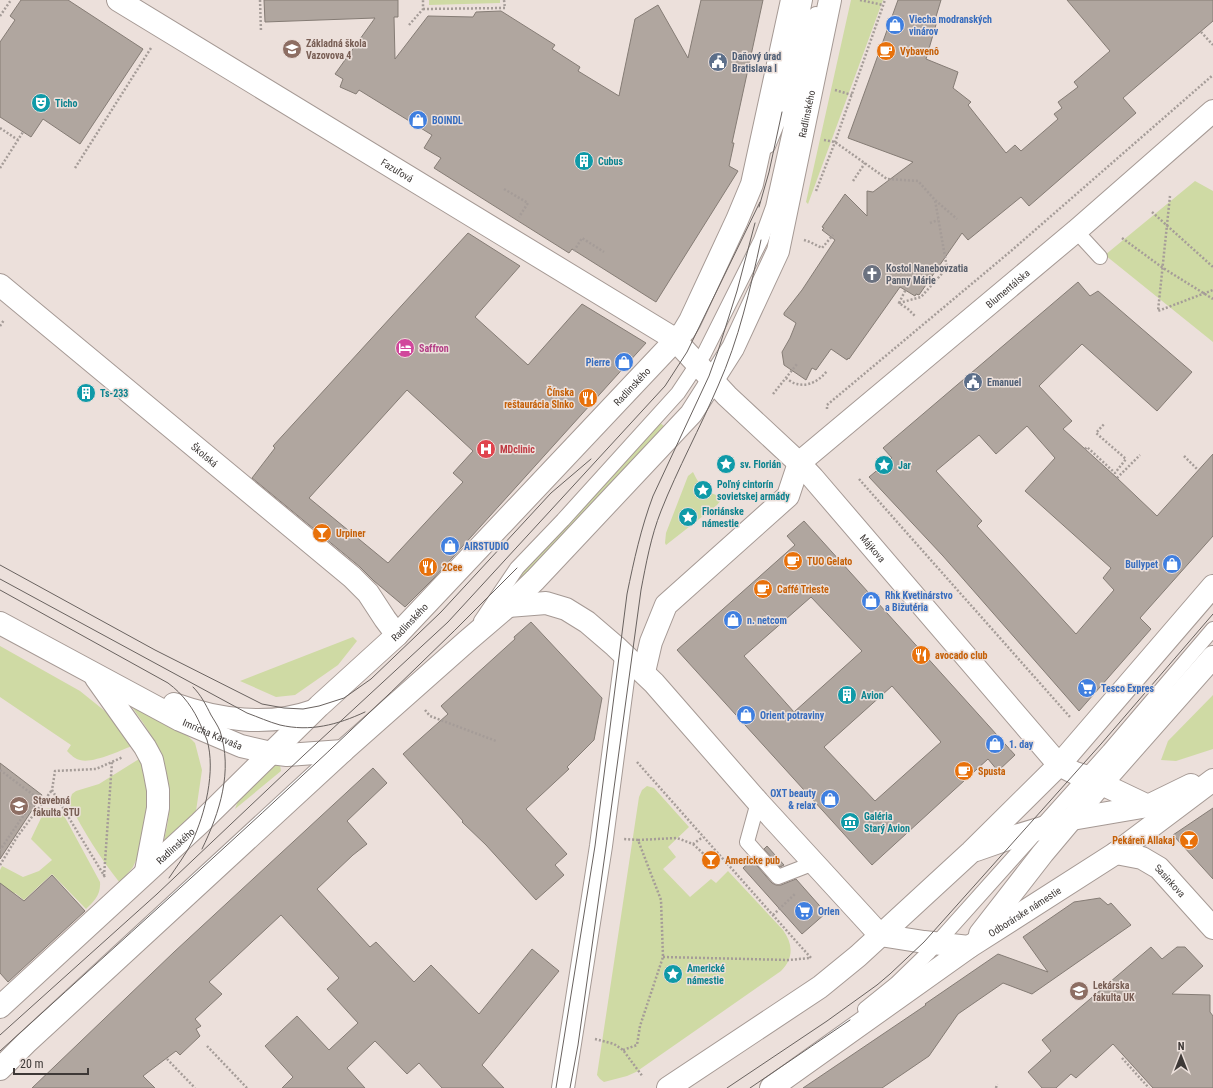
<svg xmlns="http://www.w3.org/2000/svg" width="1213" height="1088" viewBox="0 0 1213 1088" font-family="'Roboto Condensed',sans-serif">
<style>
.green{fill:#cfdaa4}
.building{fill:#b0a69f;stroke:#857c75;fill-rule:evenodd}
.lines{fill:none;stroke-linecap:round;stroke-linejoin:round}
.lane-casing{stroke:#a59994;stroke-width:16}
.street-casing{stroke:#a59994;stroke-width:24}
.secondary-casing{stroke:#a59994;stroke-width:24}
.path{stroke:#a59c98;stroke-width:2.5;stroke-dasharray:2 2;stroke-linecap:butt}
.lane{stroke:#fff;stroke-width:14}
.street{stroke:#fff;stroke-width:22}
.secondary{stroke:#fff;stroke-width:22}
.tram{stroke:#69625f;stroke-width:1}
.labels{text-anchor:middle;dominant-baseline:central;stroke-width:3;stroke-linejoin:round;paint-order:stroke}
.shop-label{font-size:10px;font-weight:bold;fill:#366cbe;stroke:#ece0db;text-anchor:start}
.education-label{font-size:10px;font-weight:bold;fill:#785e54;stroke:#ece0db;text-anchor:start}
.food-label{font-size:10px;font-weight:bold;fill:#c56008;stroke:#ece0db;text-anchor:start}
.service-label{font-size:10px;font-weight:bold;fill:#4e5e75;stroke:#ece0db;text-anchor:start}
.culture-label{font-size:10px;font-weight:bold;fill:#0d838f;stroke:#ece0db;text-anchor:start}
.street-label{font-size:10px;fill:#3e3937;stroke:#ece0db}
.worship-label{font-size:10px;font-weight:bold;fill:#5b616d;stroke:#ece0db;text-anchor:start}
.hotel-label{font-size:10px;font-weight:bold;fill:#b23c85;stroke:#ece0db;text-anchor:start}
.health-label{font-size:10px;font-weight:bold;fill:#be3a42;stroke:#ece0db;text-anchor:start}
</style>
<rect width="100%" height="100%" fill="#ece0db"/>
<path class="green" d="M 429,0 L 500,0 L 500,3 L 429,5 Z
M 851,0 L 883,0 L 808,204 L 806,202 Z
M 1195,181 L 1213,191 L 1213,342 L 1105,255 Z
M 659,422 L 664,426 L 520,581 L 518,582 L 515,580 Z
M 693,472 C 700,486 705,493 721,496 L 722,499 L 717,505 L 666,545 L 665,543 L 666,533 L 688,476 Z
M 353,637 L 357,641 L 338,665 L 295,695 L 276,697 L 240,681 Z
M 0,646 L 80,691 L 116,720 L 134,745 C 122,750 92,764 80,760 C 75,759 71,755 67,751 L 71,745 L 0,697 Z
M 1213,695 L 1213,749 L 1176,761 L 1161,760 L 1168,741 Z
M 130,704 L 184,732 L 195,743 L 202,770 L 195,818 L 162,847 C 170,820 172,797 165,768 C 164,764 163,758 161,754 C 153,736 141,720 130,704 Z
M 139,759 L 146,768 L 151,787 L 138,856 L 133,867 L 120,883 C 100,858 84,832 69,803 L 72,794 L 76,791 L 99,784 Z
M 274,764 L 280,765 L 281,771 L 235,809 L 239,798 Z
M 647,786 L 654,788 L 689,827 L 668,847 L 676,857 L 663,869 L 690,897 L 711,879 L 716,883 L 728,871 L 783,930 C 793,944 794,958 781,971 L 636,1072 L 627,1076 L 604,1082 L 600,1079 L 597,1075 L 639,797 L 642,790 Z
M 48,808 C 58,809 63,813 67,821 L 100,882 C 101,895 94,901 86,909 L 52,874 L 24,900 L 15,893 L 7,904 L 0,924 L 0,870 L 2,866 L 23,877 L 39,871 L 52,860 L 31,839 L 43,814 L 41,811 L 44,809 Z"/>
<path class="building" d="M 21,0 L 68,0 L 143,49 L 80,144 L 43,119 L 31,137 L 0,117 L 0,42 L 15,20 L 10,16 Z
M 264,0 L 398,0 L 398,17 L 394,17 L 395,59 L 428,16 L 473,17 L 476,12 L 501,11 L 555,45 L 552,49 L 580,67 L 578,71 L 619,96 L 635,19 L 658,5 L 688,58 L 701,0 L 763,0 L 732,143 L 734,143 L 729,166 L 738,171 L 656,302 L 572,249 L 569,253 L 434,168 L 441,158 L 424,148 L 432,135 L 359,90 L 356,94 L 340,87 L 343,79 L 335,74 L 375,18 L 265,22 Z
M 898,0 L 941,0 L 935,20 L 937,21 L 926,59 L 958,72 L 953,88 L 971,102 L 968,105 L 1006,153 L 1015,145 L 1021,151 L 1058,119 L 1054,114 L 1062,108 L 1058,102 L 1078,87 L 1074,82 L 1110,51 L 1067,0 L 1213,0 L 1213,21 L 1123,98 L 1136,113 L 1029,206 L 1021,197 L 968,240 L 962,233 L 919,295 L 916,294 L 915,296 L 900,287 L 849,359 L 848,358 L 847,360 L 831,349 L 816,370 L 812,368 L 806,380 L 784,365 L 782,352 L 790,338 L 796,323 L 784,315 L 784,313 L 802,290 L 835,240 L 822,230 L 824,228 L 822,227 L 845,194 L 867,216 L 867,191 L 873,192 L 913,162 L 848,138 Z
M 468,233 L 520,266 L 475,317 L 528,365 L 582,304 L 646,343 L 434,578 L 405,607 L 374,581 L 360,567 L 252,478 L 275,448 L 273,446 ZM 407,390 L 473,451 L 453,473 L 463,482 L 388,563 L 309,498 Z
M 1078,282 L 1090,296 L 1098,291 L 1192,372 L 1157,411 L 1082,344 L 1039,386 L 1072,421 L 1063,429 L 1117,478 L 1157,516 L 1213,454 L 1213,536 L 1140,618 L 1151,629 L 1079,711 L 943,556 L 869,477 L 892,458 L 883,448 ZM 1027,426 L 1055,458 L 1025,491 L 1111,568 L 1103,578 L 1114,590 L 1076,634 L 977,526 L 982,521 L 936,471 L 979,435 L 996,454 Z
M 804,521 L 1015,755 L 998,771 L 988,759 L 872,865 L 677,650 L 795,545 L 787,536 ZM 811,597 L 862,651 L 794,712 L 744,656 ZM 892,686 L 941,742 L 875,801 L 824,747 Z
M 531,622 L 602,698 L 594,740 L 567,767 L 569,769 L 526,809 L 567,854 L 555,865 L 564,875 L 536,900 L 486,845 L 462,822 L 463,821 L 403,754 L 448,714 L 441,706 L 515,639 L 514,637 Z
M 0,763 L 42,795 L 0,859 Z
M 373,768 L 387,783 L 347,821 L 367,844 L 353,855 L 317,889 L 370,947 L 376,942 L 414,982 L 431,965 L 479,1014 L 532,949 L 559,971 L 482,1065 L 504,1088 L 442,1088 L 419,1063 L 407,1074 L 375,1041 L 347,1068 L 365,1088 L 282,1088 L 293,1077 L 265,1046 L 297,1016 L 329,1050 L 358,1023 L 327,989 L 339,978 L 281,915 L 209,982 L 222,994 L 195,1019 L 201,1026 L 196,1029 L 200,1036 L 180,1055 L 176,1051 L 143,1076 L 155,1088 L 32,1088 L 174,952 Z
M 1213,808 L 1213,879 L 1173,835 Z
M 767,846 L 784,865 L 780,867 L 764,849 Z
M 752,860 L 772,883 L 776,885 L 781,885 L 796,879 L 826,913 L 802,934 L 743,868 Z
M 52,875 L 85,911 L 8,982 L 0,973 L 0,883 L 24,901 Z
M 1100,898 L 1108,905 L 1111,903 L 1131,925 L 1032,994 L 1003,983 L 958,1014 L 929,1056 L 882,1088 L 803,1088 L 926,1005 L 925,1004 L 998,954 L 1048,972 L 1023,937 L 1074,902 Z
M 1151,947 L 1162,959 L 1177,947 L 1185,947 L 1203,966 L 1172,994 L 1210,995 L 1210,1012 L 1213,1016 L 1213,1088 L 1153,1088 L 1113,1044 L 1076,1078 L 1071,1074 L 1056,1088 L 1042,1088 L 1028,1072 L 1051,1051 L 1042,1040 Z"/>
<g class="lines">
<defs>
<path id="lane" d="M 768,146 L 782,112 L 805,0
M 1076,231 L 1100,257
M 481,621 L 517,568 L 563,520 L 678,393 L 704,354 L 761,240 L 773,207 L 816,14
M 758,802 L 747,842 L 778,877 L 814,863
M 865,1009 L 896,984 L 928,953 L 1109,751 L 1213,629"/>
<g id="street">
<path id="s1" d="M 118,0 L 668,335 L 676,341 L 727,396 L 799,463 L 813,478 L 1059,765"/>
<path id="s2" d="M 0,285 L 352,577 L 368,593 L 385,619 L 397,635"/>
<path id="s3" d="M 799,463 L 1076,231 L 1213,111"/>
<path d="M 508,606 L 546,603 L 566,609 L 587,622 L 615,646 L 654,683 L 758,802 L 880,935 L 924,942 L 969,947"/>
<path id="s4" d="M 0,623 L 180,720 L 241,746 L 271,753 L 287,755 L 343,751"/>
<path d="M 644,672 L 651,642 L 666,605 L 788,496 L 799,463"/>
<path d="M 96,678 L 145,747 L 152,760 L 155,774 L 158,790 L 158,808 L 146,871"/>
<path d="M 174,704 C 218,720 269,727 313,711"/>
<path id="s5" d="M 1116,853 L 1142,858 L 1159,868 L 1213,928"/>
<path id="s6" d="M 0,1007 L 200,823 L 319,706 L 397,635 L 684,331 L 690,321 L 737,220 L 752,184 L 792,0"/>
<path id="s7" d="M 0,1069 L 26,1043 L 343,751 L 467,641 L 508,606 L 535,580 L 691,414 L 733,348 L 778,251 L 830,0"/>
<path d="M 563,1088 L 601,846 L 626,657"/>
</g>
<g id="secondary">
<path d="M 1059,765 L 1075,773 L 1085,776 L 1148,806"/>
<path d="M 976,850 L 1019,835 L 1072,819 L 1148,806 L 1191,785"/>
<path d="M 980,934 L 1043,853 L 1101,784 L 1213,657"/>
<path d="M 668,1088 L 820,987 L 858,956 L 971,852 L 1059,765 L 1213,586"/>
<path id="s8" d="M 771,1088 L 969,947 L 1116,853 L 1213,780"/>
</g>
</defs>
<use href="#lane" class="lane-casing"/>
<use href="#street" class="street-casing"/>
<use href="#secondary" class="secondary-casing"/>
<path class="path" d="M 260,0 L 261,32
M 860,0 L 883,5
M 423,9 L 505,8 L 504,0
M 0,16 L 11,0
M 409,25 L 423,9 L 423,0
M 1201,32 L 1213,45
M 835,90 L 852,95
M 0,128 L 18,140
M 824,140 L 835,142 L 887,179 L 918,181 L 935,200 L 957,219
M 0,168 L 23,132
M 75,168 L 151,48
M 853,181 L 865,163
M 504,189 L 528,203 L 519,217
M 816,191 L 835,142 L 885,0
M 1170,196 L 1158,311 L 1213,290
M 1152,212 L 1213,267
M 930,223 L 938,220
M 1122,238 L 1163,268 L 1213,299
M 804,240 L 810,242 L 822,248 L 833,235
M 574,251 L 582,238 L 604,252
M 907,287 L 899,303 L 908,309 L 915,316
M 899,303 L 921,297 L 947,268 L 935,200
M 0,326 L 4,320
M 786,378 C 789,380 794,384 797,384 C 809,387 820,380 827,371
M 773,394 L 797,364
M 827,409 L 827,405 L 1011,251 L 1213,75
M 1085,449 L 1087,447 L 1115,473 L 1126,459 L 1096,433 L 1105,423
M 1184,456 L 1198,470
M 1117,478 L 1140,455
M 859,479 L 1070,717
M 425,710 L 430,716 L 496,741
M 637,762 L 811,958
M 0,770 L 36,797 L 0,850
M 638,840 L 677,838 L 693,844 L 703,837
M 693,844 L 708,858
M 0,865 L 17,837 L 52,790
M 104,876 L 112,762
M 105,877 L 52,790 L 55,771 L 96,769 L 123,757
M 773,915 L 796,893
M 663,957 L 789,960 L 810,958
M 595,1039 L 614,1044 L 623,1050 L 643,1077
M 207,1046 L 247,1088
M 623,1050 L 637,1045 L 640,1026 L 663,957 L 661,900 L 638,840 L 624,839
M 1122,1058 L 1149,1088
M 167,1059 L 195,1088
M 996,1088 L 997,1084"/>
<use href="#lane" class="lane"/>
<use href="#street" class="street"/>
<use href="#secondary" class="secondary"/>
<path class="tram" d="M 759,207 L 769,172 L 782,112
M 0,565 L 155,650 L 262,704 L 284,708 L 303,709 L 319,706 L 344,698 L 371,679 L 441,612 L 551,493 L 591,459
M 0,579 L 247,713 C 258,717 269,722 280,725 C 310,732 337,725 365,712
M 0,590 L 168,683 C 183,694 194,709 201,726 C 203,731 205,735 207,740 C 216,771 205,814 192,842 C 186,854 177,866 169,878
M 193,687 C 201,695 206,705 211,715 C 214,720 218,726 220,731 C 233,771 220,812 202,849
M 0,1035 L 157,894 L 304,755 L 448,622 L 665,386 L 687,352 L 760,202
M 0,1051 C 175,892 352,736 517,568
M 556,1088 L 595,846 L 627,594 C 634,560 641,528 653,496 L 709,376 L 718,351 L 737,291 L 755,223
M 570,1088 L 578,1045 L 606,847 L 641,590 C 646,564 651,536 661,511 C 678,468 700,428 718,386 C 739,339 750,290 761,240
M 727,1088 L 827,1021 L 877,985 L 890,974 L 924,942 L 1101,744 L 1213,614
M 750,1088 L 850,1020"/>
</g>
<defs>
<symbol id="shop-disc" viewBox="-11 -11 22 22"><circle r="9.5" fill="#3f7fe0" stroke="#ece0db"/><path d="M-5-2.5h2.3a2.7 3.5 0 0 1 5.4 0H5L5.5 6h-11ZM-1.5-2.5h3a1.5 2.3 0 0 0-3 0Z" fill="#fff"/></symbol>
<symbol id="school-disc" viewBox="-11 -11 22 22"><circle r="9.5" fill="#8d6e63" stroke="#ece0db"/><path d="M0-5L7-2L0 1L-7-2ZM-4 1L0 2.5L4 1V4Q0 6-4 4Z" fill="#fff"/></symbol>
<symbol id="cafe-disc" viewBox="-11 -11 22 22"><circle r="9.5" fill="#e8710a" stroke="#ece0db"/><path d="M-5.5-4.5H6V0H3Q3 3.5 0 3.5H-2.5Q-5.5 3.5-5.5 0ZM3-3.2v2h1.7v-2ZM-6 4.5H4V6H-6Z" fill="#fff"/></symbol>
<symbol id="civic-disc" viewBox="-11 -11 22 22"><circle r="9.5" fill="#5c6f8a" stroke="#ece0db"/><path d="M-.6-6.5H3V-4.5H.6V-3L4-1V1h2V6H-6V1h2V-1L-.6-3ZM-1.2 2.5V6h2.4V2.5Z" fill="#fff"/></symbol>
<symbol id="theatre-disc" viewBox="-11 -11 22 22"><circle r="9.5" fill="#0f9aa8" stroke="#ece0db"/><path d="M-5-5.5Q0-4 5-5.5V0Q5 5 0 6Q-5 5-5 0ZM-3.3-2.5H-1v1.5H-3.3ZM1-2.5H3.3v1.5H1ZM-2.8 1Q0 5.5 2.8 1Z" fill="#fff"/></symbol>
<symbol id="building-disc" viewBox="-11 -11 22 22"><circle r="9.5" fill="#0f9aa8" stroke="#ece0db"/><path d="M-4-6H4V6H1V3H-1V6H-4ZM-2.5-4.3h1.7v1.8h-1.7ZM.8-4.3h1.7v1.8H.8ZM-2.5-1h1.7V.8h-1.7ZM.8-1h1.7V.8H.8Z" fill="#fff"/></symbol>
<symbol id="church-disc" viewBox="-11 -11 22 22"><circle r="9.5" fill="#6b7280" stroke="#ece0db"/><path d="M-1.2-6h2.4v3.5h3.3v2.4h-3.3V6h-2.4V-.1h-3.3v-2.4h3.3Z" fill="#fff"/></symbol>
<symbol id="hotel-disc" viewBox="-11 -11 22 22"><circle r="9.5" fill="#d1479c" stroke="#ece0db"/><path d="M-6-4.5h1.5V1H6V5H4.5V3h-9V5H-6ZM-4 0a1.8 1.8 0 1 1 3.6 0ZM.5 0V-2.5h3Q6-2.5 6 0Z" fill="#fff"/></symbol>
<symbol id="restaurant-disc" viewBox="-11 -11 22 22"><circle r="9.5" fill="#e8710a" stroke="#ece0db"/><path d="M-5-6h1v4h1v-4h1v4h1v-4h1v5L-1.5 .5V6h-2V.5L-5-1ZM5-6V6H3V1.5H1.5Q1.5-4 5-6Z" fill="#fff"/></symbol>
<symbol id="hospital-disc" viewBox="-11 -11 22 22"><circle r="9.5" fill="#e0444e" stroke="#ece0db"/><path d="M-5-5h3v3.5h4V-5h3V5h-3V1.5h-4V5h-3Z" fill="#fff"/></symbol>
<symbol id="sight-disc" viewBox="-11 -11 22 22"><circle r="9.5" fill="#0f9aa8" stroke="#ece0db"/><path d="M0-6L1.8-2.2L6-1.7L2.9 1.2L3.7 5.4L0 3.3L-3.7 5.4L-2.9 1.2L-6-1.7L-1.8-2.2Z" fill="#fff"/></symbol>
<symbol id="bar-disc" viewBox="-11 -11 22 22"><circle r="9.5" fill="#e8710a" stroke="#ece0db"/><path d="M-6-5H6L.8 .8V4.5H3.5V6h-7V4.5H-.8V.8Z" fill="#fff"/></symbol>
<symbol id="supermarket-disc" viewBox="-11 -11 22 22"><circle r="9.5" fill="#3f7fe0" stroke="#ece0db"/><path d="M-6-5.5h2.5l.6 2H6L4.5 2H-2.5L-4.4-4H-6ZM-1.5 3.2a1.3 1.3 0 1 0 .1 0ZM3 3.2a1.3 1.3 0 1 0 .1 0Z" fill="#fff"/></symbol>
<symbol id="university-disc" viewBox="-11 -11 22 22"><circle r="9.5" fill="#8d6e63" stroke="#ece0db"/><path d="M0-5L7-2L0 1L-7-2ZM-4 1L0 2.5L4 1V4Q0 6-4 4Z" fill="#fff"/></symbol>
<symbol id="museum-disc" viewBox="-11 -11 22 22"><circle r="9.5" fill="#0f9aa8" stroke="#ece0db"/><path d="M0-6L6-3V-2H-6V-3ZM-5-1h2V3h-2ZM-1-1h2V3h-2ZM3-1h2V3H3ZM-6 4H6V6H-6Z" fill="#fff"/></symbol>
</defs>
<g fill-rule="evenodd">
<use href="#shop-disc" x="884" y="14" width="22" height="22"/>
<use href="#school-disc" x="281" y="38" width="22" height="22"/>
<use href="#cafe-disc" x="875" y="40" width="22" height="22"/>
<use href="#civic-disc" x="707" y="51" width="22" height="22"/>
<use href="#theatre-disc" x="30" y="92" width="22" height="22"/>
<use href="#shop-disc" x="407" y="109" width="22" height="22"/>
<use href="#building-disc" x="573" y="150" width="22" height="22"/>
<use href="#church-disc" x="861" y="263" width="22" height="22"/>
<use href="#hotel-disc" x="394" y="337" width="22" height="22"/>
<use href="#shop-disc" x="613" y="351" width="22" height="22"/>
<use href="#civic-disc" x="962" y="371" width="22" height="22"/>
<use href="#building-disc" x="75" y="382" width="22" height="22"/>
<use href="#restaurant-disc" x="577" y="387" width="22" height="22"/>
<use href="#hospital-disc" x="475" y="438" width="22" height="22"/>
<use href="#sight-disc" x="715" y="453" width="22" height="22"/>
<use href="#sight-disc" x="873" y="454" width="22" height="22"/>
<use href="#sight-disc" x="692" y="479" width="22" height="22"/>
<use href="#sight-disc" x="677" y="506" width="22" height="22"/>
<use href="#bar-disc" x="311" y="522" width="22" height="22"/>
<use href="#shop-disc" x="439" y="535" width="22" height="22"/>
<use href="#cafe-disc" x="782" y="550" width="22" height="22"/>
<use href="#shop-disc" x="1161" y="553" width="22" height="22"/>
<use href="#restaurant-disc" x="417" y="556" width="22" height="22"/>
<use href="#cafe-disc" x="752" y="578" width="22" height="22"/>
<use href="#shop-disc" x="860" y="590" width="22" height="22"/>
<use href="#shop-disc" x="722" y="609" width="22" height="22"/>
<use href="#restaurant-disc" x="910" y="644" width="22" height="22"/>
<use href="#supermarket-disc" x="1076" y="677" width="22" height="22"/>
<use href="#building-disc" x="836" y="684" width="22" height="22"/>
<use href="#shop-disc" x="735" y="704" width="22" height="22"/>
<use href="#shop-disc" x="984" y="733" width="22" height="22"/>
<use href="#cafe-disc" x="953" y="760" width="22" height="22"/>
<use href="#shop-disc" x="819" y="788" width="22" height="22"/>
<use href="#university-disc" x="8" y="795" width="22" height="22"/>
<use href="#museum-disc" x="839" y="811" width="22" height="22"/>
<use href="#bar-disc" x="1178" y="829" width="22" height="22"/>
<use href="#bar-disc" x="700" y="849" width="22" height="22"/>
<use href="#supermarket-disc" x="793" y="900" width="22" height="22"/>
<use href="#sight-disc" x="662" y="963" width="22" height="22"/>
<use href="#university-disc" x="1068" y="980" width="22" height="22"/>
</g>
<g class="labels">
<g class="shop-label">
<text x="909" y="19">Viecha modranských<tspan x="909" dy="12">vinárov</tspan></text>
<text x="432" y="120">BOINDL</text>
<text x="610" y="362" text-anchor="end">Pierre</text>
<text x="464" y="546">AIRSTUDIO</text>
<text x="1158" y="564" text-anchor="end">Bullypet</text>
<text x="885" y="595">Rhk Kvetinárstvo<tspan x="885" dy="12">a Bižutéria</tspan></text>
<text x="747" y="620">n. netcom</text>
<text x="1101" y="688">Tesco Expres</text>
<text x="760" y="715">Orient potraviny</text>
<text x="1009" y="744">1. day</text>
<text x="816" y="793" text-anchor="end">OXT beauty<tspan x="816" dy="12">&amp; relax</tspan></text>
<text x="818" y="911">Orlen</text>
</g>
<g class="education-label">
<text x="306" y="43">Základná škola<tspan x="306" dy="12">Vazovova 4</tspan></text>
<text x="33" y="800">Stavebná<tspan x="33" dy="12">fakulta STU</tspan></text>
<text x="1093" y="985">Lekárska<tspan x="1093" dy="12">fakulta UK</tspan></text>
</g>
<g class="food-label">
<text x="900" y="51">Vybavenô</text>
<text x="574" y="392" text-anchor="end">Čínska<tspan x="574" dy="12">reštaurácia Slnko</tspan></text>
<text x="336" y="533">Urpiner</text>
<text x="807" y="561">TUO Gelato</text>
<text x="442" y="567">2Cee</text>
<text x="777" y="589">Caffé Trieste</text>
<text x="935" y="655">avocado club</text>
<text x="978" y="771">Spusta</text>
<text x="1175" y="840" text-anchor="end">Pekáreň Allakaj</text>
<text x="725" y="860">Americke pub</text>
</g>
<g class="service-label">
<text x="732" y="56">Daňový úrad<tspan x="732" dy="12">Bratislava I</tspan></text>
<text x="987" y="382">Emanuel</text>
</g>
<g class="culture-label">
<text x="55" y="103">Ticho</text>
<text x="598" y="161">Cubus</text>
<text x="100" y="393">Ts-233</text>
<text x="740" y="464">sv. Florián</text>
<text x="898" y="465">Jar</text>
<text x="717" y="484">Poľný cintorín<tspan x="717" dy="12">sovietskej armády</tspan></text>
<text x="702" y="511">Floriánske<tspan x="702" dy="12">námestie</tspan></text>
<text x="861" y="695">Avion</text>
<text x="864" y="816">Galéria<tspan x="864" dy="12">Starý Avion</tspan></text>
<text x="687" y="968">Americké<tspan x="687" dy="12">námestie</tspan></text>
</g>
<g class="street-label">
<text stroke="none"><textPath href="#s7" startOffset="1278">Radlinského</textPath></text>
<text stroke="none"><textPath href="#s1" startOffset="327">Fazuľová</textPath></text>
<text stroke="none"><textPath href="#s3" startOffset="272">Blumentálska</textPath></text>
<text stroke="none"><textPath href="#s6" startOffset="886">Radlinského</textPath></text>
<text stroke="none"><textPath href="#s2" startOffset="266">Školská</textPath></text>
<text stroke="none"><textPath href="#s1" startOffset="940">Májkova</textPath></text>
<text stroke="none"><textPath href="#s6" startOffset="562">Radlinského</textPath></text>
<text stroke="none"><textPath href="#s4" startOffset="240">Imricha Karvaša</textPath></text>
<text stroke="none"><textPath href="#s6" startOffset="238">Radlinského</textPath></text>
<text stroke="none"><textPath href="#s5" startOffset="63">Sasinkova</textPath></text>
<text stroke="none"><textPath href="#s8" startOffset="309">Odborárske námestie</textPath></text>
</g>
<g class="worship-label">
<text x="886" y="268">Kostol Nanebovzatia<tspan x="886" dy="12">Panny Márie</tspan></text>
</g>
<g class="hotel-label">
<text x="419" y="348">Saffron</text>
</g>
<g class="health-label">
<text x="500" y="449">MDclinic</text>
</g>
</g>
<g transform="translate(1181 1056)" stroke="#ece0db" stroke-width="3" paint-order="stroke">
<path d="M0-3L7 15L0 10L-7 15Z" fill="#3e3937"/>
<text y="-6" font-size="11" font-weight="bold" text-anchor="middle" fill="#3e3937">N</text>
</g>
<path d="M14 1068v6h74v-6" fill="none" stroke="#3e3937" stroke-width="2"/>
<text x="20" y="1068" font-size="12" fill="#3e3937" stroke="#ece0db" stroke-width="3" paint-order="stroke">20 m</text>
</svg>
